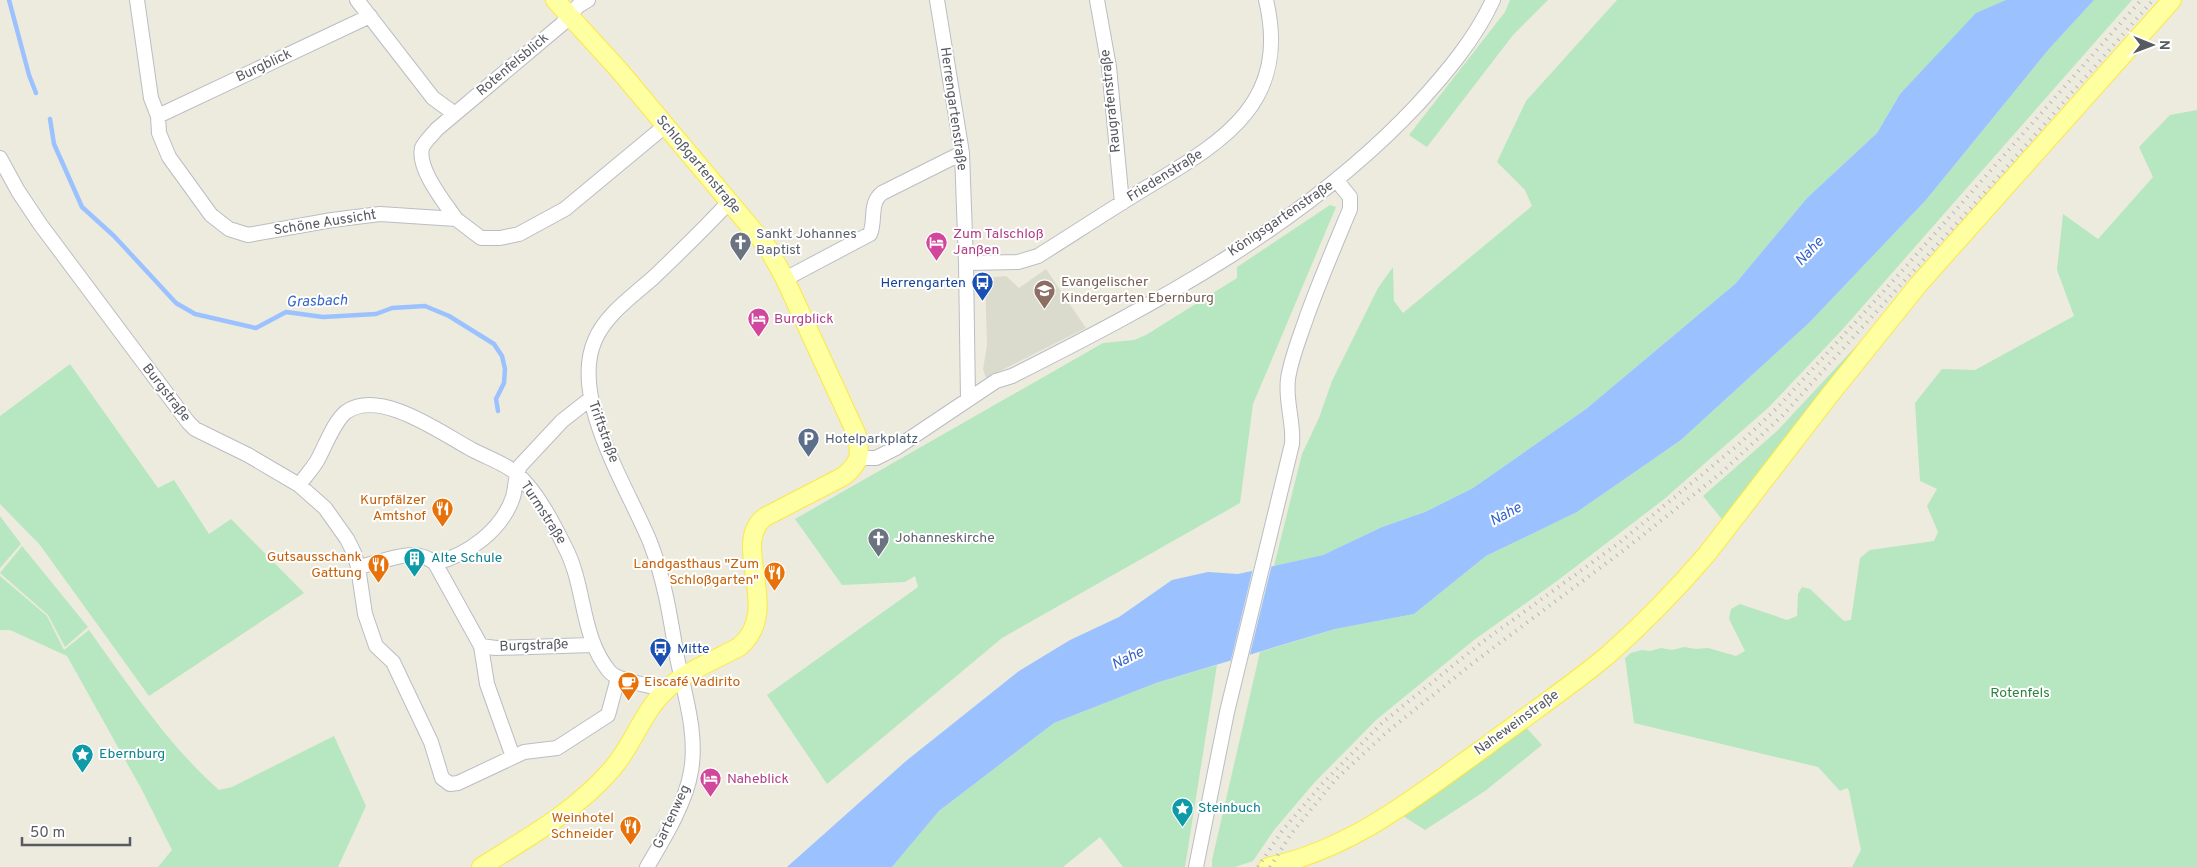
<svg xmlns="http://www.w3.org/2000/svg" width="2197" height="867" viewBox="0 0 2197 867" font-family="Overpass,sans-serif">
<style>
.education{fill:#dbdbcd}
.green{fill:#b7e7c0}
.water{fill:#9bc2ff}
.pier{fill:#ecebde}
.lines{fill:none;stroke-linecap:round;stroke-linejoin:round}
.stream{stroke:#9bc2ff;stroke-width:4.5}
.minor-casing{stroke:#bbbdc4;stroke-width:16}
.major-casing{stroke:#fce847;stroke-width:20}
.minor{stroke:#fff;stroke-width:14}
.major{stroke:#feffa0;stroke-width:18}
.rail{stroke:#b4b5b5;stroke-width:4;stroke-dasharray:1 6;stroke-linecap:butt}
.labels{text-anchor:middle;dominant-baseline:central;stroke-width:4;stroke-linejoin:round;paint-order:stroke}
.street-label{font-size:14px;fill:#575a61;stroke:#fff}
.worship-label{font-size:14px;fill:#5b616d;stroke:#fff;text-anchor:start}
.hotel-label{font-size:14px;fill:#b23c85;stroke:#fff;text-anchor:start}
.education-label{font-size:14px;fill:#785e54;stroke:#fff;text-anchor:start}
.transit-label{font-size:14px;fill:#164399;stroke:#fff;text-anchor:end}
.service-label{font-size:14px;fill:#4e5e75;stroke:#fff;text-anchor:start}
.food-label{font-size:14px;fill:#c56008;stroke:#fff;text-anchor:end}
.culture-label{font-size:14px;fill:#0d838f;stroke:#fff;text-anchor:start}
.park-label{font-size:14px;fill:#2d8340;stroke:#fff}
.water-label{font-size:15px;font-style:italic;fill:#3665ca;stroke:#fff}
</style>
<rect width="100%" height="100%" fill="#ecebde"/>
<path class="education" d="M 1046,269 L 1086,328 L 986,378 L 983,369 L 987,345 L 985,280 L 994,277 L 1006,276 L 1019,288 Z"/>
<path class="green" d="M 1510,0 L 1548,0 L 1513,35 L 1427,147 L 1409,135 L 1505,12 Z
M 1617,0 L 2006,0 L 1900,94 L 1877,133 L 1807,198 L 1735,284 L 1586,409 L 1473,488 L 1425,512 L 1382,527 L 1323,555 L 1274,566 L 1302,454 L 1319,418 L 1332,381 L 1378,288 L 1393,267 L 1394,301 L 1403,313 L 1532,206 L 1525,190 L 1497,162 L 1526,101 Z
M 2094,0 L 2132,0 L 1842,330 L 1769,407 L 1663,500 L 1557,581 L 1474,640 L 1376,720 L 1314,783 L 1274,830 L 1253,861 L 1235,867 L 1212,867 L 1212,860 L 1260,652 L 1335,629 L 1414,614 L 1486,556 L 1577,512 L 1681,440 L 1809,323 L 1926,200 L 2049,49 Z
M 2197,110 L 2197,867 L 1852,867 L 1861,850 L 1849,791 L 1847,788 L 1840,791 L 1818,767 L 1634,723 L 1625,658 L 1631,653 L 1642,650 L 1650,651 L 1661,648 L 1672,650 L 1684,647 L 1696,649 L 1708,648 L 1736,656 L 1745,651 L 1729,619 L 1731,609 L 1740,604 L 1787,620 L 1797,616 L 1798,594 L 1802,587 L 1810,589 L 1844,621 L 1851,620 L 1860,558 L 1870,550 L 1934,541 L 1938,532 L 1927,506 L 1937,489 L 1920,481 L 1915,403 L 1942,369 L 1975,370 L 2074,316 L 2057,270 L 2063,214 L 2098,239 L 2153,177 L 2139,147 L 2170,115 Z
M 1330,205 L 1336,207 L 1253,404 L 1240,503 L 1002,638 L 827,784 L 767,695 L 918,587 L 915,576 L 905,582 L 842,585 L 795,519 L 1103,343 L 1134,340 L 1146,335 L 1237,278 L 1237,267 Z
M 1859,343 L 1725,523 L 1703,496 L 1777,431 Z
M 70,364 L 158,488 L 174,480 L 209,534 L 231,519 L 304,593 L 149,696 L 40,545 L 0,504 L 0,416 Z
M 0,516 L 21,544 L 0,568 Z
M 22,546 L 88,627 L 65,647 L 48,615 L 0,573 Z
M 0,576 L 47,616 L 64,650 L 89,630 C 129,686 168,745 219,790 L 232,787 L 334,736 L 366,806 L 338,867 L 158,867 L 172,850 L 142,790 L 67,656 L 10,630 L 0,630 Z
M 1217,665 L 1185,867 L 1123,867 L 1100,837 L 1063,867 L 892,867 L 939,811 L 1054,723 L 1156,683 Z
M 1524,725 L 1542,745 L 1485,791 L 1425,830 L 1403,816 Z"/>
<path class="water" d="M 2006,0 L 2094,0 L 2049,49 L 1926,200 L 1809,323 L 1681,440 L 1577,512 L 1486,556 L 1414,614 L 1335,629 L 1156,683 L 1054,723 L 939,811 L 892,867 L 787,867 L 906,761 L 1019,671 L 1070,640 L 1119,617 L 1172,580 L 1208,572 L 1238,574 L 1323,555 L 1382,527 L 1425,512 L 1473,488 L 1586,409 L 1735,284 L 1807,198 L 1877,133 L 1900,94 L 1976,13 Z"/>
<path class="pier" d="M 1272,564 L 1249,658 L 1230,664 L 1253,568 Z"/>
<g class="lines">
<path class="stream" d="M 9,0 L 29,75 L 36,93
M 50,119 L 54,144 L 82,207 L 114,236 L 176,303 L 195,314 L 256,328 L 286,312 L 323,317 L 376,314 L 392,308 L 425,306 L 449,316 L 494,344 L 502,356 L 505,369 L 504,383 L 496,399 L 498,411"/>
<defs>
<path id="minor" d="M 137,0 L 151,98 L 158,116 L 159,133 L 169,157 L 211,215 L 229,229 L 248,235 L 332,220 L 380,214 L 456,219 L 481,238 L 500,238 L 519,234 L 565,209 L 665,126
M 357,0 L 433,98 L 455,114
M 937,0 L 962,153 L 966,263 L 968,399
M 1097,0 L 1109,67 L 1122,203
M 158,116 L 370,16
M 0,158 L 18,191 L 40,224 L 188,422 L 195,429 L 248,455 L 299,485 L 325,508 L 347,539 L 354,553 L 358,567 L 365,614 L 376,646 L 393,662 L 431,742 L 442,778 L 450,784 L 458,783 L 524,752 L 557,748 L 608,715 L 618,678
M 456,219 C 445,203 417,169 422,148 C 424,142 433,134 437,129 L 562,24 L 578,6 L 588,0
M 966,263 L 1018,262 L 1038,256 C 1073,234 1108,211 1144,189 C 1220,143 1291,105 1266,0
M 785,279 L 870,234 C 876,220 869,203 882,193 L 962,153
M 859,458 L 876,458 L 896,448 L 996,381 L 1012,376 C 1157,303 1306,224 1418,104 C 1447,72 1475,39 1493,0
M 299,485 C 305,477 312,469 317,461 C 325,447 334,421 346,412 C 380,388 441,433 471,449 C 485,457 505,463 517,474 C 538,493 553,523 565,547 C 586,587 580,635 609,671 C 619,683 650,684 665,690
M 435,563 C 468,555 502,530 513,497 C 516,486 515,476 520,466 L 562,421 L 590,399
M 358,567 C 383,563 413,545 435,563 L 481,646 L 496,648 L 592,645
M 481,646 L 487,684 L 513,757
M 647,867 C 663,840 686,803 691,771 C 698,732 683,690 676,652 C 670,615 664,578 650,542 C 628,488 569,398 595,340 C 606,314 634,295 654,277 C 679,253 705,228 729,202
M 1196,867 L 1227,712 L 1292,444 C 1294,422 1285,401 1288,379 C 1291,358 1300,337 1307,316 C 1320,280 1335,245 1350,209 L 1350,197 L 1337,181"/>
<path id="major" d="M 481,867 C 527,838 576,811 612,769 C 633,745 643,711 666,690 C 686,671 715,660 739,647 C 784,610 729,544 765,517 L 844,476 C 861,462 861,454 856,433 L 785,279 L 768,248 L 619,70 L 555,0
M 1268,867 C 1354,848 1415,797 1485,747 C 1526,716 1570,687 1609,654 C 1644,623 1677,589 1707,554 L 1829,396 L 1918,285 L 2172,0"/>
</defs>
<use href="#minor" class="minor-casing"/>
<use href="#major" class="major-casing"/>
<use href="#minor" class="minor"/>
<use href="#major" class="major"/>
<path class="rail" d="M 1258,867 L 1282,831 L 1322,784 L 1383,722 L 1481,643 L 1619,543 L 1739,444 L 1776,409 L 1894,280 L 2141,0
M 1270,867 L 1291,834 L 1336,779 L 1388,731 L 1473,663 L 1624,550 L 1721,473 L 1782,416 L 1985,192 L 2153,0"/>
</g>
<defs>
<symbol id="church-pin" viewBox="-11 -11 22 30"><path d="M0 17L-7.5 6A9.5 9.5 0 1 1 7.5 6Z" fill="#6b7280" stroke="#fff"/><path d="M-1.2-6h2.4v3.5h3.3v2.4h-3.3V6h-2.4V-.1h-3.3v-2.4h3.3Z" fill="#fff"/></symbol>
<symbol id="hotel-pin" viewBox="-11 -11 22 30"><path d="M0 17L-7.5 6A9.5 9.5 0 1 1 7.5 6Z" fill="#d1479c" stroke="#fff"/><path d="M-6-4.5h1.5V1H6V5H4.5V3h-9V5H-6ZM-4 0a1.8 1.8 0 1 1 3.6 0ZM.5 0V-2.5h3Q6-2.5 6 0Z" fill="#fff"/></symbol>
<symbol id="bus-pin" viewBox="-11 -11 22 30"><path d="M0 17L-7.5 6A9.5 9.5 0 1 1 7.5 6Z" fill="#1a4fb4" stroke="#fff"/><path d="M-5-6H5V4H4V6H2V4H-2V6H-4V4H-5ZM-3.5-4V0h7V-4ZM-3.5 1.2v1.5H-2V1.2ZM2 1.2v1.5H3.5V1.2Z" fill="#fff"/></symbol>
<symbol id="school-pin" viewBox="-11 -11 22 30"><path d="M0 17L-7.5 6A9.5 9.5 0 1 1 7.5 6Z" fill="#8d6e63" stroke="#fff"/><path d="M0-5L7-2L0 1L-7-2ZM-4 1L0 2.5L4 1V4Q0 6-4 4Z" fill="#fff"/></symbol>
<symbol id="parking-pin" viewBox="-11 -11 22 30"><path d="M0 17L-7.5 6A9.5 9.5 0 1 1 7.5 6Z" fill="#5c6f8a" stroke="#fff"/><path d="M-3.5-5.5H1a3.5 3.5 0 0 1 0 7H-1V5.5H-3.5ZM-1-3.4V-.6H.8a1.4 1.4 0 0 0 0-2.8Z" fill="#fff"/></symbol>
<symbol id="restaurant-pin" viewBox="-11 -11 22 30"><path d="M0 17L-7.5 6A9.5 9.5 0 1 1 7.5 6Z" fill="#e8710a" stroke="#fff"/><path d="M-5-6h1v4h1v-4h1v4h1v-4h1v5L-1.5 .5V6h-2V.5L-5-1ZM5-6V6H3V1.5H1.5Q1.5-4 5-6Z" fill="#fff"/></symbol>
<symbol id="building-pin" viewBox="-11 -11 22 30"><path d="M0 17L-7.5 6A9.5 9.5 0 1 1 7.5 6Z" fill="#0f9aa8" stroke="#fff"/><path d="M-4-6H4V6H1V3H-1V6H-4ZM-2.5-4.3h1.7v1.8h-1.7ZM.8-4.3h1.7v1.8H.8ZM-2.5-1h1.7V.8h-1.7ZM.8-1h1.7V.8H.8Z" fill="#fff"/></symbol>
<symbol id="cafe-pin" viewBox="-11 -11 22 30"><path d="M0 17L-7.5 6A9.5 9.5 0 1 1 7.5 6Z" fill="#e8710a" stroke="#fff"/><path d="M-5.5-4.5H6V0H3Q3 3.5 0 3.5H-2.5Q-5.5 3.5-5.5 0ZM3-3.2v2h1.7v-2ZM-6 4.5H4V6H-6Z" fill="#fff"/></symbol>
<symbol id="sight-pin" viewBox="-11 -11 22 30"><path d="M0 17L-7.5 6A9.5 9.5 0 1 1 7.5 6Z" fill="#0f9aa8" stroke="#fff"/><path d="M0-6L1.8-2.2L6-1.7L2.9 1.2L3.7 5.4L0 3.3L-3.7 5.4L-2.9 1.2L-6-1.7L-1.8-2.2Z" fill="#fff"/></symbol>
</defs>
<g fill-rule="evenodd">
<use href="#church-pin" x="728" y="230" width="25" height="34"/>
<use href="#hotel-pin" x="924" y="230" width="25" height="34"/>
<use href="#bus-pin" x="970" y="270" width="25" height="34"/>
<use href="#school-pin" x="1032" y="278" width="25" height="34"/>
<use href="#hotel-pin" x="746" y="306" width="25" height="34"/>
<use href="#parking-pin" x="796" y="426" width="25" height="34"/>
<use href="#restaurant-pin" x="430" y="496" width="25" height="34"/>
<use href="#church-pin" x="866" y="526" width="25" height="34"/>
<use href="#building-pin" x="402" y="546" width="25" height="34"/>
<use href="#restaurant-pin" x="366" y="552" width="25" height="34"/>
<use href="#restaurant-pin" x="762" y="560" width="25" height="34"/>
<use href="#bus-pin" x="648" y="636" width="25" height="34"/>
<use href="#cafe-pin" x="616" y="670" width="25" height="34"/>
<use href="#sight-pin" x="70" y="742" width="25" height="34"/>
<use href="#hotel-pin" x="698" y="766" width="25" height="34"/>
<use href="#sight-pin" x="1170" y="796" width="25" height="34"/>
<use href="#restaurant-pin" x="618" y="814" width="25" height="34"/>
</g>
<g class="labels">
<g class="street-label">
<text transform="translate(513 65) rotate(-40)">Rotenfelsblick</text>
<text transform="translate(264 66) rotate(-25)">Burgblick</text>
<text transform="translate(1111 101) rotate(-96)">Raugrafenstraße</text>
<text transform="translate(953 109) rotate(82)">Herrengartenstraße</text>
<text transform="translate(698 165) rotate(50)">Schloßgartenstraße</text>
<text transform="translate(1165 176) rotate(-32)">Friedenstraße</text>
<text transform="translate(1281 219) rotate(-34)">Königsgartenstraße</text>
<text transform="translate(325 223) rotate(-9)">Schöne Aussicht</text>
<text transform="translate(166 393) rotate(52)">Burgstraße</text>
<text transform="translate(603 432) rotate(70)">Triftstraße</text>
<text transform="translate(543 513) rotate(57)">Turmstraße</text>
<text transform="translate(534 646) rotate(-2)">Burgstraße</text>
<text transform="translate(1517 723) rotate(-36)">Naheweinstraße</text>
<text transform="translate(672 817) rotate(-65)">Gartenweg</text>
</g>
<g class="worship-label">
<text x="756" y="234">Sankt Johannes<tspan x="756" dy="16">Baptist</tspan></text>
<text x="895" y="538">Johanneskirche</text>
</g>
<g class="hotel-label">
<text x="953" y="234">Zum Talschloß<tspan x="953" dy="16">Janßen</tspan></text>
<text x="774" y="319">Burgblick</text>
<text x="727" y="779">Naheblick</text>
</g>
<g class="education-label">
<text x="1061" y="282">Evangelischer<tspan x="1061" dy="16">Kindergarten Ebernburg</tspan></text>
</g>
<g class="transit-label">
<text x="966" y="283">Herrengarten</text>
<text x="677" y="649" text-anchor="start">Mitte</text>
</g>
<g class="service-label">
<text x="825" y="439">Hotelparkplatz</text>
</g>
<g class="food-label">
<text x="426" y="500">Kurpfälzer<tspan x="426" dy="16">Amtshof</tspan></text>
<text x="362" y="557">Gutsausschank<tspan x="362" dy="16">Gattung</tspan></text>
<text x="759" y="564">Landgasthaus "Zum<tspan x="759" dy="16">Schloßgarten"</tspan></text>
<text x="644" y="682" text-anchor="start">Eiscafé Vadirito</text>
<text x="614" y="818">Weinhotel<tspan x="614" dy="16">Schneider</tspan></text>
</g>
<g class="culture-label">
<text x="431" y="558">Alte Schule</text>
<text x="99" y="754">Ebernburg</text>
<text x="1198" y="808">Steinbuch</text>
</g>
<g class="park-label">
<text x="2020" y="693">Rotenfels</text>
</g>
<g class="water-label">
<text transform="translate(1810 252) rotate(-46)">Nahe</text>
<text transform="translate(317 302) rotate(-2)">Grasbach</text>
<text transform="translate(1506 515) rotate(-28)">Nahe</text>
<text transform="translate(1128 659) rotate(-26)">Nahe</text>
</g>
</g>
<g transform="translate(2152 45) rotate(91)" stroke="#ffffff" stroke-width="4" paint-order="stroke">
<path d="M0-4L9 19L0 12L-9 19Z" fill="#575a61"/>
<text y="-8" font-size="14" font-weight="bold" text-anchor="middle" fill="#575a61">N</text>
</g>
<path d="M22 837v8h108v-8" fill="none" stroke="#575a61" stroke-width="2.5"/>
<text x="30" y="837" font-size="15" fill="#575a61" stroke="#ffffff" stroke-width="4" paint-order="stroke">50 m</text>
</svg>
